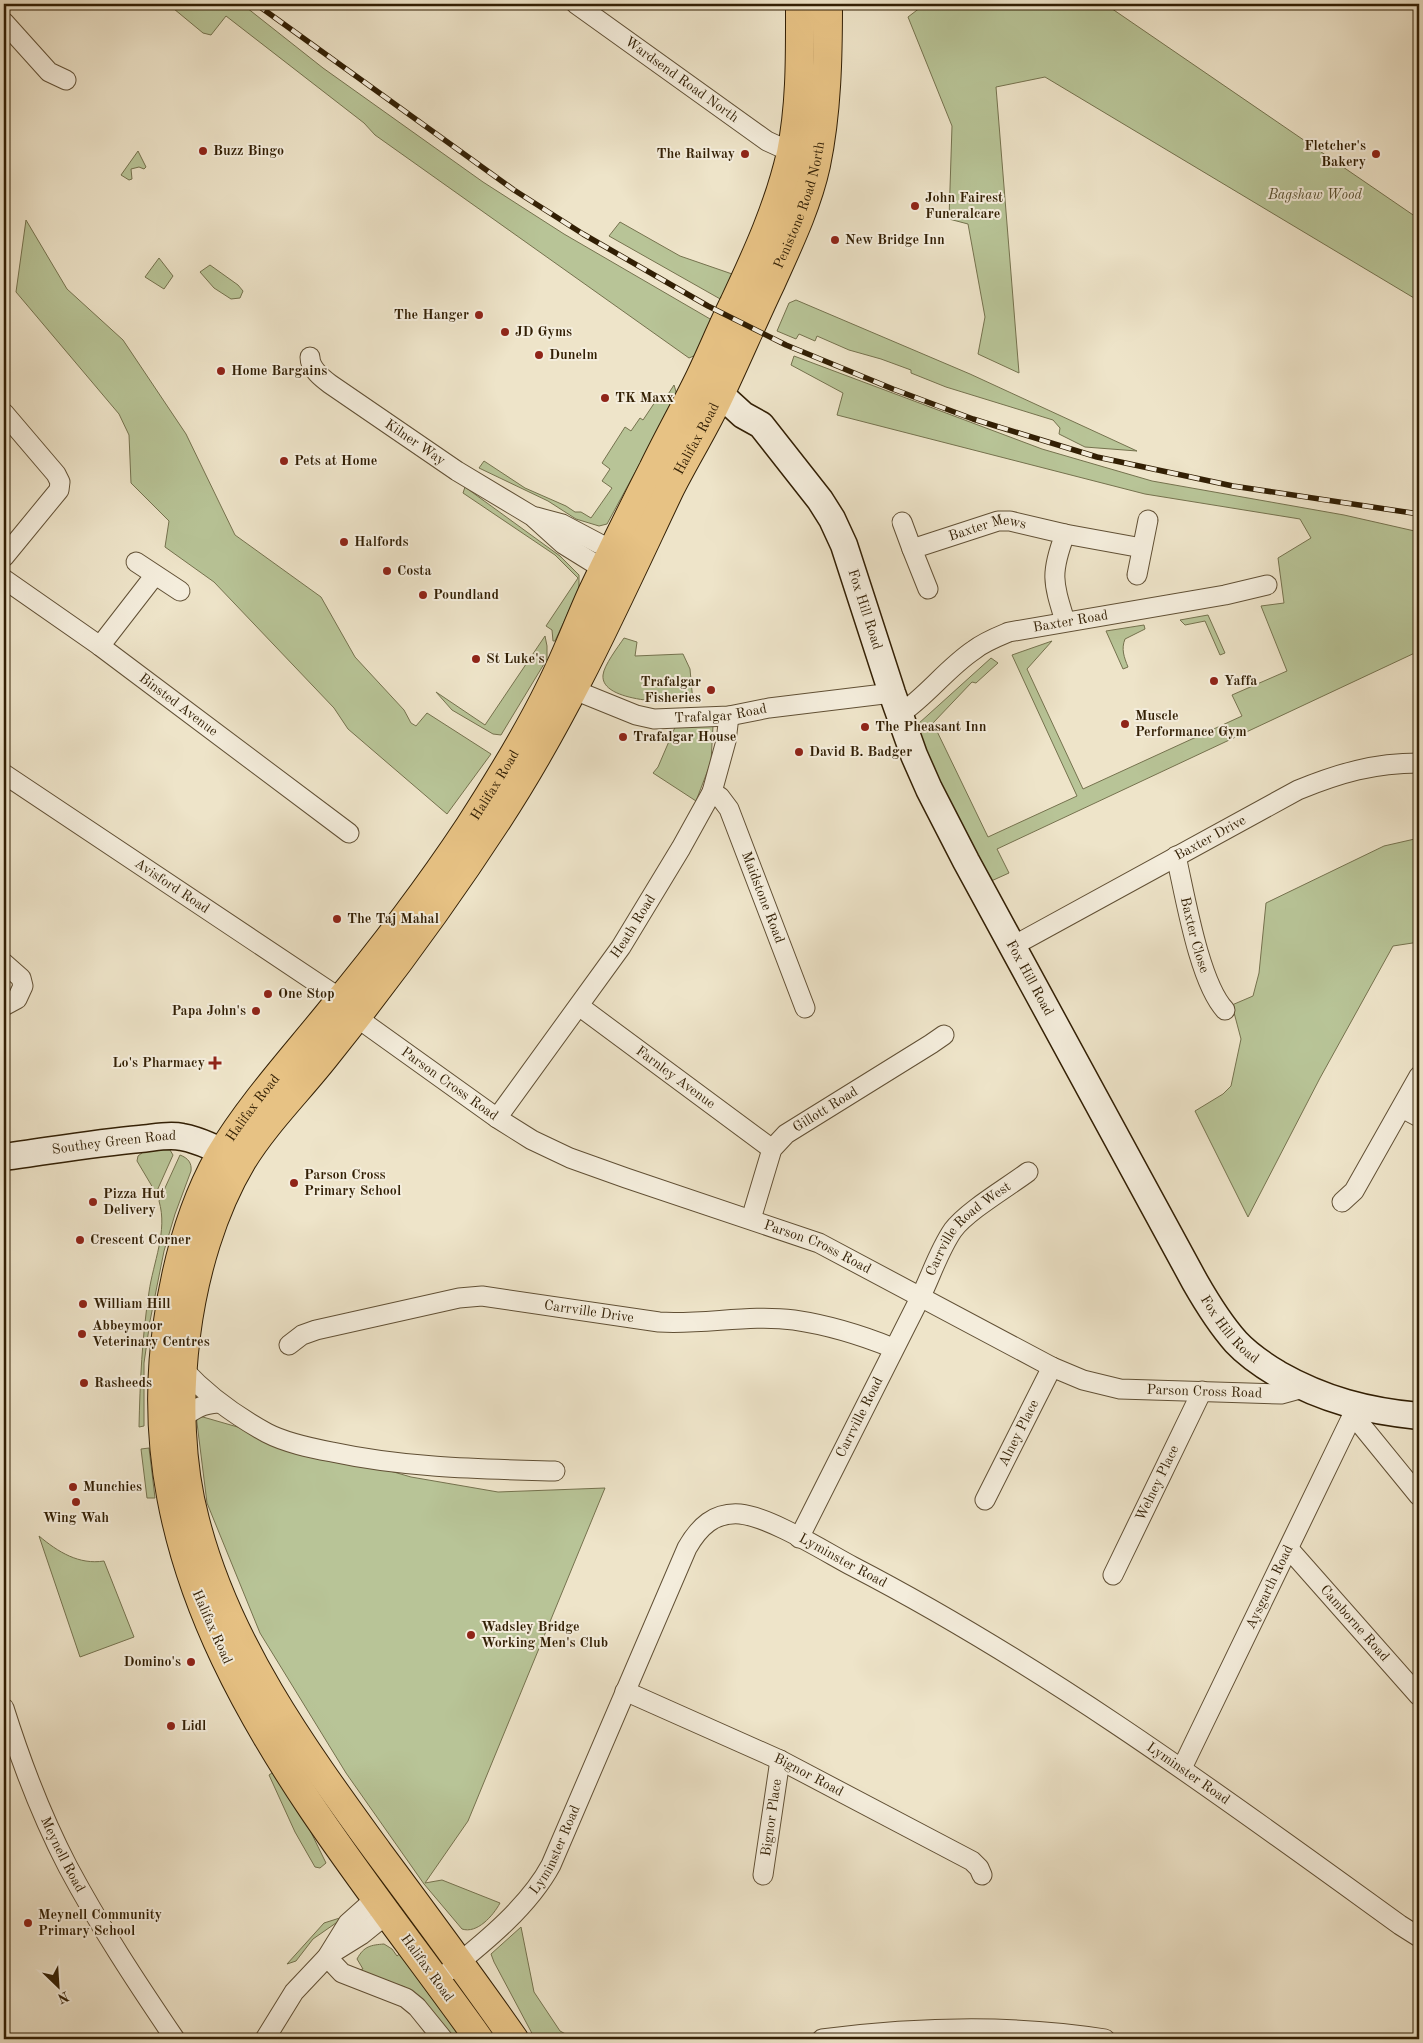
<svg xmlns="http://www.w3.org/2000/svg" width="1423" height="2043" viewBox="0 0 1423 2043" font-family="'Old Standard TT',serif">
<style>
.green{fill:#b8c497;stroke:#75724e}
.lines{fill:none;stroke-linecap:round;stroke-linejoin:round}
.street-casing{stroke:#615035;stroke-width:21}
.secondary-casing{stroke:#321f04;stroke-width:29}
.highway-casing{stroke:#321f04;stroke-width:30}
.street{stroke:#f4eddc;stroke-width:19}
.secondary{stroke:#f4eddc;stroke-width:26}
.highway{stroke:#e7c284;stroke-width:28}
.rail-casing{stroke:#321f04;stroke-width:5.5}
.rail{stroke:#f4eddc;stroke-width:4;stroke-dasharray:11;stroke-linecap:butt}
.poi-dot{fill:#8f2418;stroke:#f4eddc;stroke-width:2}
.labels{text-anchor:middle;dominant-baseline:central;stroke-width:4;stroke-linejoin:round;paint-order:stroke}
.street-label{font-size:14px;fill:#321f04;stroke:#f4eddc}
.poi-label{font-size:14px;font-weight:bold;fill:#321f04;stroke:#f4eddc;text-anchor:start}
.park-label{font-size:14px;font-style:italic;fill:#5a5130;stroke:#f4eddc}
</style>
<rect width="100%" height="100%" fill="#eee4c9"/>
<filter id="stains"><feTurbulence type="fractalNoise" baseFrequency=".004" numOctaves="4"/><feColorMatrix values="0 0 0 0 .2 0 0 0 0 .09 0 0 0 0 .02 0 0 0 .5 -.17"/></filter>
<radialGradient id="worn" r=".72"><stop offset=".6" stop-color="#630" stop-opacity="0"/><stop offset="1" stop-color="#630" stop-opacity=".3"/></radialGradient>
<path class="green" d="M 168,4 L 242,4 L 323,68 L 483,182 L 564,234 L 717,323 L 703,352 L 689,358 L 375,135 L 364,123 L 226,16 L 211,35 L 203,33 Z
M 925,4 L 1105,4 L 1419,219 L 1419,350 L 1417,350 L 1419,301 L 1045,77 L 996,87 L 1019,373 L 978,354 L 985,317 L 968,224 L 949,219 L 952,126 L 908,17 Z
M 138,151 L 146,167 L 144,169 L 139,167 L 131,169 L 132,179 L 129,180 L 121,175 Z
M 26,220 L 67,289 L 123,340 L 186,434 L 235,535 L 321,597 L 355,657 L 404,710 L 411,723 L 416,726 L 427,713 L 491,754 L 447,814 L 348,729 L 334,708 L 214,582 L 165,547 L 169,521 L 131,483 L 129,435 L 119,414 L 16,292 Z
M 620,222 L 680,256 L 735,275 L 722,300 L 609,236 Z
M 159,258 L 173,276 L 164,289 L 145,277 Z
M 210,265 L 238,285 L 243,291 L 240,298 L 231,299 L 214,288 L 200,272 Z
M 796,300 L 970,374 L 1137,451 L 1085,447 L 1059,434 L 1060,428 L 1053,420 L 946,387 L 911,373 L 911,370 L 881,359 L 849,350 L 817,336 L 815,341 L 799,334 L 796,339 L 777,331 L 789,303 Z
M 794,356 L 1042,449 L 1152,481 L 1344,515 L 1419,532 L 1419,651 L 997,849 L 1009,873 L 989,882 L 950,813 L 916,730 L 918,724 L 991,658 L 998,663 L 976,683 L 972,682 L 933,723 L 988,837 L 1077,796 L 1012,655 L 1052,641 L 1027,669 L 1083,789 L 1242,716 L 1232,695 L 1287,671 L 1261,606 L 1284,603 L 1278,558 L 1311,538 L 1300,519 L 1145,494 L 837,415 L 843,393 L 791,365 Z
M 674,385 L 677,395 L 607,524 L 599,526 L 576,519 L 548,501 L 479,468 L 484,461 L 525,488 L 566,506 L 575,512 L 581,512 L 591,518 L 612,488 L 602,481 L 610,469 L 602,463 L 625,427 L 631,431 L 640,418 L 643,420 L 659,396 L 665,399 Z
M 465,487 L 560,556 L 579,575 L 579,589 L 555,641 L 553,641 L 552,630 L 546,626 L 578,578 L 555,555 L 463,493 Z
M 1208,615 L 1225,653 L 1220,655 L 1205,621 L 1185,625 L 1180,620 Z
M 1144,625 L 1145,629 L 1125,639 C 1121,649 1124,657 1128,667 L 1123,669 L 1106,631 Z
M 545,636 L 547,646 L 547,659 L 501,735 L 493,734 L 452,710 L 436,692 L 485,725 Z
M 624,638 L 637,642 L 635,656 L 683,654 L 690,669 L 693,702 C 676,703 600,703 603,675 C 604,665 618,647 624,638 Z
M 676,725 L 713,726 L 711,762 L 696,801 L 653,773 L 658,767 Z
M 1419,838 L 1419,942 L 1393,946 L 1320,1078 L 1248,1217 L 1195,1111 L 1223,1094 L 1231,1086 L 1241,1039 L 1232,1005 L 1253,996 L 1259,973 L 1266,903 L 1384,846 Z
M 147,1149 L 170,1150 L 173,1155 L 156,1193 L 137,1161 L 138,1156 Z
M 180,1155 C 188,1158 192,1163 191,1171 L 175,1214 L 164,1251 L 150,1321 L 144,1363 L 144,1426 L 139,1427 C 140,1382 142,1337 149,1292 C 153,1263 168,1231 159,1201 Z
M 196,1415 L 411,1477 L 498,1492 L 605,1488 L 468,1821 L 425,1883 L 442,1880 L 500,1903 C 493,1916 477,1934 462,1929 L 424,1884 L 346,1773 L 260,1633 L 207,1503 Z
M 149,1448 L 155,1498 L 147,1498 L 141,1449 Z
M 39,1536 C 58,1552 79,1565 104,1561 L 134,1637 L 80,1657 Z
M 275,1771 L 303,1816 L 326,1863 L 320,1868 L 315,1867 L 295,1832 L 269,1775 Z
M 346,1916 L 313,1939 L 296,1961 L 287,1964 L 324,1923 Z
M 521,1927 L 534,1992 L 560,2031 L 575,2039 L 535,2039 L 494,1962 L 491,1954 Z
M 384,1944 L 392,1949 L 397,1956 L 402,1952 L 466,2039 L 448,2039 L 405,1987 L 355,1971 L 363,1969 L 357,1959 C 364,1946 371,1945 384,1944 Z"/>
<g class="lines">
<defs>
<g id="street">
<path id="s1" d="M 576,4 L 767,141 L 791,152"/>
<path d="M 4,22 L 49,72 L 66,80"/>
<path id="s2" d="M 310,357 C 310,369 322,378 330,384 L 457,471 L 532,516 L 563,544 L 592,562 L 605,567"/>
<path d="M 4,413 L 56,474 L 60,482 L 59,490 L 4,557"/>
<path d="M 536,517 L 562,524 L 613,551"/>
<path d="M 902,522 L 912,549"/>
<path d="M 1065,534 L 1142,548"/>
<path d="M 136,562 L 180,591"/>
<path d="M 1137,575 L 1148,520"/>
<path id="s3" d="M 4,579 L 100,646 L 349,833"/>
<path id="s4" d="M 928,589 L 912,549 L 998,521 L 1010,521 L 1065,534 C 1050,574 1053,582 1065,621"/>
<path d="M 100,646 L 155,575"/>
<path id="s5" d="M 562,685 L 636,715 L 654,719 L 729,716 L 769,708 L 892,693"/>
<path id="s6" d="M 900,714 C 927,696 947,668 974,650 C 984,642 997,637 1009,632 L 1225,595 L 1267,585"/>
<path id="s7" d="M 4,774 L 341,999"/>
<path id="s8" d="M 712,792 L 720,797 L 729,809 L 805,1008"/>
<path id="s9" d="M 1176,856 C 1185,895 1199,982 1225,1010"/>
<path id="s10" d="M 1013,946 L 1298,790 C 1340,773 1374,763 1419,763"/>
<path d="M 4,963 L 21,978 L 23,986 L 17,999 L 4,1006"/>
<path id="s11" d="M 579,1006 L 772,1149"/>
<path id="s12" d="M 356,1017 L 497,1118 L 532,1140 L 570,1158 L 626,1178 L 819,1243 L 1052,1367 L 1083,1380 L 1120,1389 L 1281,1394 L 1303,1388"/>
<path d="M 1402,1108 L 1419,1117"/>
<path id="s13" d="M 497,1118 L 621,947 L 681,848 L 712,792 L 726,741 L 729,716"/>
<path d="M 1342,1202 L 1354,1191 L 1419,1076"/>
<path id="s14" d="M 751,1219 L 772,1149 L 786,1134 L 931,1044 L 944,1035"/>
<path id="s15" d="M 289,1345 L 302,1335 L 316,1330 L 459,1298 L 482,1296 L 659,1322 C 704,1325 749,1314 794,1320 C 828,1325 861,1335 893,1348"/>
<path d="M 183,1369 C 207,1395 236,1416 267,1433 C 286,1443 311,1448 332,1452 C 406,1468 480,1469 555,1471"/>
<path d="M 1353,1415 L 1419,1496"/>
<path d="M 181,1419 C 194,1409 202,1404 218,1403"/>
<path id="s16" d="M 985,1500 L 1052,1367"/>
<path id="s17" d="M 799,1538 C 839,1458 879,1378 920,1298 C 931,1276 939,1250 953,1230 C 967,1211 1008,1187 1028,1172"/>
<path id="s18" d="M 1289,1549 L 1419,1696"/>
<path id="s19" d="M 1113,1575 L 1202,1391"/>
<path id="s20" d="M 625,1691 L 780,1760 L 972,1861 L 979,1868 L 982,1875"/>
<path id="s21" d="M 4,1708 C 21,1762 42,1817 68,1867 C 100,1927 137,1983 175,2039"/>
<path id="s22" d="M 1182,1768 L 1357,1406"/>
<path id="s23" d="M 763,1875 L 780,1760"/>
<path d="M 332,1953 L 361,1935 L 387,1914"/>
<path d="M 327,1957 L 342,1973 L 406,1998 L 417,2007 L 443,2039"/>
<path id="s24" d="M 450,1970 C 486,1941 529,1906 551,1865 L 687,1548 C 699,1527 714,1512 740,1514 C 770,1517 824,1551 852,1566 C 1047,1667 1223,1797 1400,1925 L 1419,1937"/>
<path d="M 265,2039 L 294,1992 L 327,1957 L 348,1923 L 376,1898"/>
<path d="M 822,2039 C 915,2027 1012,2024 1105,2039"/>
</g>
<g id="secondary">
<path id="s25" d="M 720,394 L 743,415 L 761,425 L 820,500 L 832,519 L 844,545 L 892,693 L 914,755 L 929,789 L 966,861 L 1195,1282 C 1207,1303 1220,1324 1236,1342 C 1248,1355 1263,1365 1278,1374 C 1324,1400 1367,1411 1419,1416"/>
<path id="s26" d="M 4,1157 C 49,1151 94,1143 140,1139 C 153,1138 168,1134 182,1137 C 203,1141 222,1151 241,1163"/>
</g>
<g id="highway">
<path id="s27" d="M 479,2039 C 326,1824 125,1608 168,1321 C 176,1265 191,1207 219,1157 C 250,1105 293,1058 331,1011 C 379,953 428,889 469,827 C 498,782 527,735 550,688 C 566,657 578,624 592,593 C 612,551 632,510 653,469 C 668,438 685,408 700,377 C 712,352 722,327 734,303 C 757,254 779,206 791,153 C 801,104 800,53 800,4"/>
<path id="s28" d="M 514,2039 C 470,1976 424,1914 378,1852 C 304,1750 227,1645 195,1520 C 166,1411 184,1258 242,1161 C 266,1122 300,1089 328,1053 C 388,978 446,899 498,819 C 566,715 616,603 669,491 C 683,463 699,437 713,409 C 733,368 751,325 771,283 C 788,245 807,206 816,165 C 827,112 828,57 828,4"/>
</g>
</defs>
<use href="#street" class="street-casing"/>
<use href="#secondary" class="secondary-casing"/>
<use href="#highway" class="highway-casing"/>
<use href="#street" class="street"/>
<use href="#secondary" class="secondary"/>
<use href="#highway" class="highway"/>
<defs>
<path id="rail" d="M 256,4 L 514,190 L 583,234 L 708,306 L 786,345 L 893,389 L 973,419 L 1097,457 L 1233,486 L 1419,514"/>
</defs>
<use href="#rail" class="rail-casing"/>
<use href="#rail" class="rail"/>
</g>
<g class="poi-dot">
<circle cx="203" cy="151" r="5"/>
<circle cx="745" cy="154" r="5"/>
<circle cx="1376" cy="154" r="5"/>
<circle cx="915" cy="206" r="5"/>
<circle cx="835" cy="240" r="5"/>
<circle cx="479" cy="315" r="5"/>
<circle cx="505" cy="332" r="5"/>
<circle cx="539" cy="355" r="5"/>
<circle cx="221" cy="371" r="5"/>
<circle cx="605" cy="398" r="5"/>
<circle cx="284" cy="461" r="5"/>
<circle cx="344" cy="542" r="5"/>
<circle cx="387" cy="571" r="5"/>
<circle cx="423" cy="595" r="5"/>
<circle cx="476" cy="659" r="5"/>
<circle cx="1214" cy="681" r="5"/>
<circle cx="711" cy="690" r="5"/>
<circle cx="1125" cy="724" r="5"/>
<circle cx="865" cy="727" r="5"/>
<circle cx="623" cy="737" r="5"/>
<circle cx="799" cy="752" r="5"/>
<circle cx="337" cy="919" r="5"/>
<circle cx="268" cy="994" r="5"/>
<circle cx="256" cy="1011" r="5"/>
<path d="M212.5 1055.5h5v5h5v5h-5v5h-5v-5h-5v-5h5z"/>
<circle cx="294" cy="1183" r="5"/>
<circle cx="93" cy="1202" r="5"/>
<circle cx="80" cy="1240" r="5"/>
<circle cx="83" cy="1304" r="5"/>
<circle cx="82" cy="1334" r="5"/>
<circle cx="84" cy="1383" r="5"/>
<circle cx="73" cy="1487" r="5"/>
<circle cx="76" cy="1502" r="5"/>
<circle cx="471" cy="1635" r="5"/>
<circle cx="191" cy="1662" r="5"/>
<circle cx="171" cy="1726" r="5"/>
<circle cx="28" cy="1923" r="5"/>
</g>
<g class="labels">
<g class="street-label">
<text stroke="none"><textPath href="#s1" startOffset="130">Wardsend Road North</textPath></text>
<text stroke="none"><textPath href="#s28" startOffset="2096">Penistone Road North</textPath></text>
<text stroke="none"><textPath href="#s28" startOffset="1840">Halifax Road</textPath></text>
<text stroke="none"><textPath href="#s2" startOffset="138">Kilner Way</textPath></text>
<text stroke="none"><textPath href="#s4" startOffset="122">Baxter Mews</textPath></text>
<text stroke="none"><textPath href="#s25" startOffset="266">Fox Hill Road</textPath></text>
<text stroke="none"><textPath href="#s6" startOffset="200">Baxter Road</textPath></text>
<text stroke="none"><textPath href="#s3" startOffset="215">Binsted Avenue</textPath></text>
<text stroke="none"><textPath href="#s5" startOffset="165">Trafalgar Road</textPath></text>
<text stroke="none"><textPath href="#s27" startOffset="1442">Halifax Road</textPath></text>
<text stroke="none"><textPath href="#s10" startOffset="225">Baxter Drive</textPath></text>
<text stroke="none"><textPath href="#s7" startOffset="202">Avisford Road</textPath></text>
<text stroke="none"><textPath href="#s8" startOffset="119">Maidstone Road</textPath></text>
<text stroke="none"><textPath href="#s13" startOffset="235">Heath Road</textPath></text>
<text stroke="none"><textPath href="#s9" startOffset="81">Baxter Close</textPath></text>
<text stroke="none"><textPath href="#s25" startOffset="671">Fox Hill Road</textPath></text>
<text stroke="none"><textPath href="#s11" startOffset="120">Farnley Avenue</textPath></text>
<text stroke="none"><textPath href="#s12" startOffset="115">Parson Cross Road</textPath></text>
<text stroke="none"><textPath href="#s27" startOffset="1038">Halifax Road</textPath></text>
<text stroke="none"><textPath href="#s14" startOffset="140">Gillott Road</textPath></text>
<text stroke="none"><textPath href="#s26" startOffset="111">Southey Green Road</textPath></text>
<text stroke="none"><textPath href="#s17" startOffset="355">Carrville Road West</textPath></text>
<text stroke="none"><textPath href="#s12" startOffset="520">Parson Cross Road</textPath></text>
<text stroke="none"><textPath href="#s15" startOffset="309">Carrville Drive</textPath></text>
<text stroke="none"><textPath href="#s25" startOffset="1076">Fox Hill Road</textPath></text>
<text stroke="none"><textPath href="#s12" startOffset="940">Parson Cross Road</textPath></text>
<text stroke="none"><textPath href="#s17" startOffset="135">Carrville Road</textPath></text>
<text stroke="none"><textPath href="#s16" startOffset="75">Alney Place</textPath></text>
<text stroke="none"><textPath href="#s19" startOffset="102">Welney Place</textPath></text>
<text stroke="none"><textPath href="#s24" startOffset="672">Lyminster Road</textPath></text>
<text stroke="none"><textPath href="#s22" startOffset="201">Aysgarth Road</textPath></text>
<text stroke="none"><textPath href="#s18" startOffset="99">Camborne Road</textPath></text>
<text transform="translate(212 1627) rotate(66)">Halifax Road</text>
<text stroke="none"><textPath href="#s24" startOffset="1078">Lyminster Road</textPath></text>
<text stroke="none"><textPath href="#s20" startOffset="202">Bignor Road</textPath></text>
<text stroke="none"><textPath href="#s23" startOffset="58">Bignor Place</textPath></text>
<text stroke="none"><textPath href="#s24" startOffset="162">Lyminster Road</textPath></text>
<text stroke="none"><textPath href="#s21" startOffset="158">Meynell Road</textPath></text>
<text transform="translate(427 1968) rotate(54)">Halifax Road</text>
</g>
<g class="poi-label">
<text x="1366" y="146" text-anchor="end">Fletcher's<tspan x="1366" dy="16">Bakery</tspan></text>
<text x="213" y="151">Buzz Bingo</text>
<text x="735" y="154" text-anchor="end">The Railway</text>
<text x="925" y="198">John Fairest<tspan x="925" dy="16">Funeralcare</tspan></text>
<text x="845" y="240">New Bridge Inn</text>
<text x="469" y="315" text-anchor="end">The Hanger</text>
<text x="515" y="332">JD Gyms</text>
<text x="549" y="355">Dunelm</text>
<text x="231" y="371">Home Bargains</text>
<text x="615" y="398">TK Maxx</text>
<text x="294" y="461">Pets at Home</text>
<text x="354" y="542">Halfords</text>
<text x="397" y="571">Costa</text>
<text x="433" y="595">Poundland</text>
<text x="486" y="659">St Luke's</text>
<text x="1224" y="681">Yaffa</text>
<text x="701" y="682" text-anchor="end">Trafalgar<tspan x="701" dy="16">Fisheries</tspan></text>
<text x="1135" y="716">Muscle<tspan x="1135" dy="16">Performance Gym</tspan></text>
<text x="875" y="727">The Pheasant Inn</text>
<text x="633" y="737">Trafalgar House</text>
<text x="809" y="752">David B. Badger</text>
<text x="347" y="919">The Taj Mahal</text>
<text x="278" y="994">One Stop</text>
<text x="246" y="1011" text-anchor="end">Papa John's</text>
<text x="205" y="1063" text-anchor="end">Lo's Pharmacy</text>
<text x="304" y="1175">Parson Cross<tspan x="304" dy="16">Primary School</tspan></text>
<text x="103" y="1194">Pizza Hut<tspan x="103" dy="16">Delivery</tspan></text>
<text x="90" y="1240">Crescent Corner</text>
<text x="93" y="1304">William Hill</text>
<text x="92" y="1326">Abbeymoor<tspan x="92" dy="16">Veterinary Centres</tspan></text>
<text x="94" y="1383">Rasheeds</text>
<text x="83" y="1487">Munchies</text>
<text x="76" y="1518" text-anchor="middle">Wing Wah</text>
<text x="481" y="1627">Wadsley Bridge<tspan x="481" dy="16">Working Men's Club</tspan></text>
<text x="181" y="1662" text-anchor="end">Domino's</text>
<text x="181" y="1726">Lidl</text>
<text x="38" y="1915">Meynell Community<tspan x="38" dy="16">Primary School</tspan></text>
</g>
<g class="park-label">
<text x="1315" y="195">Bagshaw Wood</text>
</g>
</g>
<rect width="1423" height="2043" fill="none" stroke="#eee4c9" stroke-width="20"/>
<rect x="5" y="5" width="1413" height="2033" fill="none" stroke="#321f04" stroke-width="2.5"/>
<rect x="10" y="10" width="1403" height="2023" fill="none" stroke="#321f04"/>
<g transform="translate(58 1986) rotate(155)" stroke="#f4eddc" stroke-width="4" paint-order="stroke">
<path d="M0-4L9 19L0 12L-9 19Z" fill="#321f04"/>
<text y="-8" font-size="14" font-weight="bold" text-anchor="middle" fill="#321f04">N</text>
</g>
<rect width="100%" height="100%" filter="url(#stains)"/>
<rect width="100%" height="100%" fill="url(#worn)"/>
</svg>
